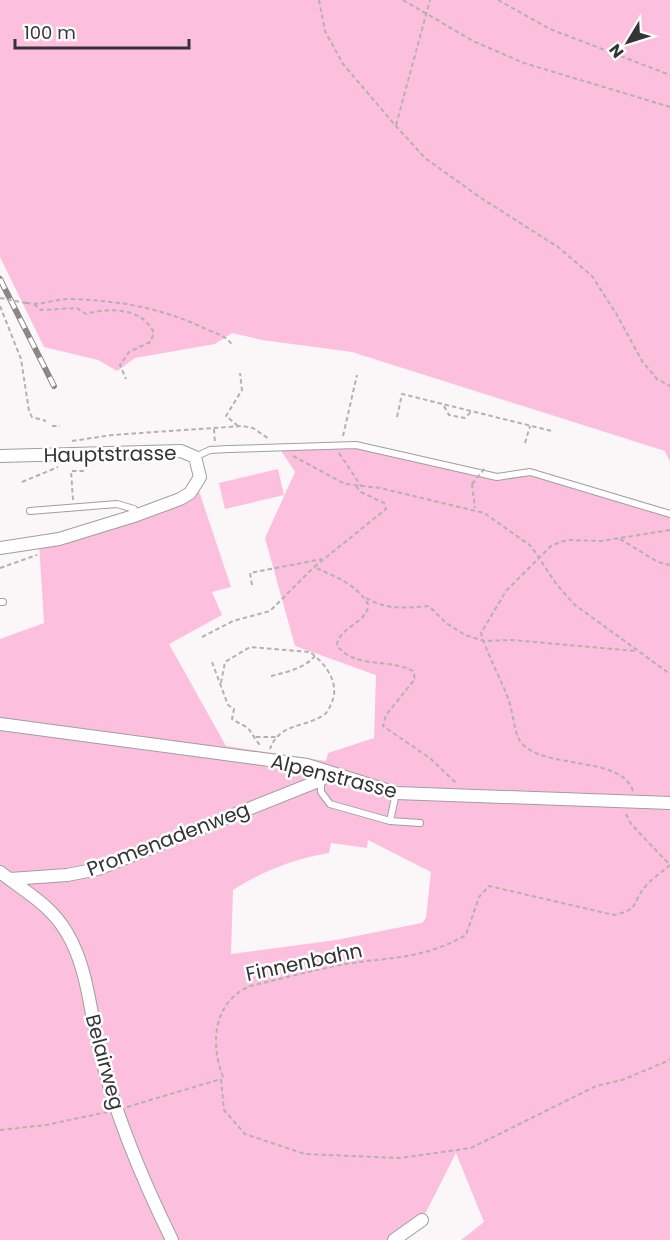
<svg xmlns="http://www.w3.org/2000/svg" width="670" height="1240" viewBox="0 0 670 1240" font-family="Poppins,sans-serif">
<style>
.green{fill:#fcbfdd;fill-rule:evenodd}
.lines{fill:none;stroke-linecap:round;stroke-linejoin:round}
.service-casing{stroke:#a19ea0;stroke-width:8}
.minor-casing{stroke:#a19ea0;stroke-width:14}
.path{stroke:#b4b1b1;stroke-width:2;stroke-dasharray:4.5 3;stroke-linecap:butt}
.service{stroke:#fff;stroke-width:6}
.minor{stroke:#fff;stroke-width:12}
.rail-casing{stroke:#898787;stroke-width:6}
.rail{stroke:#fff;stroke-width:4;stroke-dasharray:11;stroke-linecap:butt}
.path-bridge{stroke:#b4b1b1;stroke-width:2;stroke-dasharray:4.5 3;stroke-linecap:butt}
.labels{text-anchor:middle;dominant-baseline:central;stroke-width:5;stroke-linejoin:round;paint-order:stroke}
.street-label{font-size:20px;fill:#353434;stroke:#fff}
</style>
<rect width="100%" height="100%" fill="#fbf7f8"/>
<path class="green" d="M 0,0 L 670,0 L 670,462 L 665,451 L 352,352 L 262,340 L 232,333 L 215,344 L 135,358 L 117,371 L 98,360 L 44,347 L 0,257 Z
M 341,445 L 497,477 L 530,472 L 670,514 L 670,1240 L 461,1240 L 484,1222 L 456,1153 L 422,1220 L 394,1240 L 0,1240 L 0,639 L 44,623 L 39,543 L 137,515 L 197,485 L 231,587 L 212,592 L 222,615 L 169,644 L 226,746 L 326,761 L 328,753 L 374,738 L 376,675 L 295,646 L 265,538 L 295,472 L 278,446 ZM 368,840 L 431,872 L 426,918 L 422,923 L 336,940 L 231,954 L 233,890 C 263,871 293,859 329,853 L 331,843 L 367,848 Z
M 278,469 L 284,495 L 225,509 L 219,483 Z"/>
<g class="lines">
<defs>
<path id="service" d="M 195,457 L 210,450 L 229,449 L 356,445 L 497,477 L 530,472 L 670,514
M 30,511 L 117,504 L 134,509 L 137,515
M 0,602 L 3,602
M 321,780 L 321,792 L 330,804 L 390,821 L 396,793
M 390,821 L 420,823"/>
<path id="minor" d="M 0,456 L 181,451 L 195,457 L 200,477 L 190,493 L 180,499 L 137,515 L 59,539 L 0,548
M 0,724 L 307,765 L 396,793 L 670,803
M 0,872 C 24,891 51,905 67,933 C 89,970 90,1016 101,1056 C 117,1120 143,1181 172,1240
M 10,879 L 67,875 L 98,869 L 321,780 L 324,771
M 394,1240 L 422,1220"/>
</defs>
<use href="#service" class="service-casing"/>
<use href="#minor" class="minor-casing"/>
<path class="path" d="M 319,0 L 325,31 L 343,64 L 395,125 L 425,158 L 481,198 L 558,247 L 592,276 L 617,315 L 642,361 L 657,379 L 670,386
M 403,0 L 473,41 L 524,63 L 670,107
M 498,0 L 550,29 L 670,75
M 396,125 L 430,0
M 26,303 C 42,306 56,298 72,299 C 121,301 162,308 206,329 C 217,334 227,336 233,346
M 34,304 L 41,310 L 77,308 L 86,314 C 109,307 143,308 154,333 L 150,342 L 129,352 L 120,365 L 126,379
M 0,306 L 21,359 L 29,411 L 32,417 L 46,421
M 444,406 L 449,415 L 465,418 L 471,412
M 397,417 L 402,394 L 552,431
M 52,426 L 60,426
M 238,426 L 226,416 L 242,390 L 240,373
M 214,429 L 215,443
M 343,436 L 357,375
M 72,441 L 112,435 L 242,426 L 253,428 L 269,439
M 525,443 L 530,426
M 339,453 L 361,486
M 293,456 L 345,484 L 380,488 L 484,513 L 531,546 L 557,585 L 575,605 L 670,674
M 22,482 L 58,467
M 472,484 L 475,508
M 356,486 L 361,492 L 384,503 L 386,509 L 314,567 C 334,576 356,584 368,604 C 369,622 339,627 337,645 C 353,669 390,658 413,671 L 415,679 L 386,715 L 383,726 L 431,759 L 456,783
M 73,500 L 71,471 L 84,471 L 84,464
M 620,539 L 658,562 L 670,565
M 0,568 L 37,555
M 252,585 L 250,573 L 322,559
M 366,598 C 387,610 406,608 429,606 L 446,623 L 465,635 L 484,641 L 512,640 L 635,651
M 202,637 L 233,621 L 270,611 L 314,567
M 212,662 L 228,705 L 234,709 L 232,719 L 248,728 L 261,747
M 271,676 C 287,672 303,669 315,656
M 221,683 L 225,662 L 250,647 L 310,652 C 326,664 341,684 331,704 C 330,707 327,713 324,715 C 304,728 279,723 270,749
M 256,737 L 276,737
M 633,791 C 621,754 541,771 520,741 C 514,731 513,713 509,701 C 501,678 488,657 481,633 L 506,591 L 552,545 L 567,540 L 601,541 L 670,530
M 626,814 L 631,824 L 669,864
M 670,865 C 662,872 651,879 644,888 C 631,905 640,909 614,915 L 489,886 L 479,897 L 466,935 C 424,959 391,957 345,964 C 313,970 281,979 250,986 C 213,1002 210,1043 223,1077 L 221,1079 L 224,1110 L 245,1134 L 305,1154 L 400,1158 L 471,1148 L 596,1086 L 622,1080 L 670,1060
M 127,1107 L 221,1079
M 0,1130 L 46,1125 L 107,1112"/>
<use href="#service" class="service"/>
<use href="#minor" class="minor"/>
<defs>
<path id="rail" d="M 0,279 L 54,386"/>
</defs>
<use href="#rail" class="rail-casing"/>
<use href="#rail" class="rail"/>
<path class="path-bridge" d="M 0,298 L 26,303
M 472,484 L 485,468"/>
</g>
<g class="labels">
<g class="street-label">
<text transform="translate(110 454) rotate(-1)">Hauptstrasse</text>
<text transform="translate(334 776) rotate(14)">Alpenstrasse</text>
<text transform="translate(168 839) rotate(-21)">Promenadenweg</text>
<text transform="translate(304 962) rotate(-12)">Finnenbahn</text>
<text transform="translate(105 1062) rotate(75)">Belairweg</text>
</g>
</g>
<g transform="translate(628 42) rotate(232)" stroke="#ffffff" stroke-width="4.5" paint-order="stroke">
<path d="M0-4.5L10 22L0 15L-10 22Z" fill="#353434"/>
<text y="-9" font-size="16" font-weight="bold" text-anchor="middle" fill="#353434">N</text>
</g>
<path d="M15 39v9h174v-9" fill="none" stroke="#353434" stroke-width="3"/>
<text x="24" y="39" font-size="18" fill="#353434" stroke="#ffffff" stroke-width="4.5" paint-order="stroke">100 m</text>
</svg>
